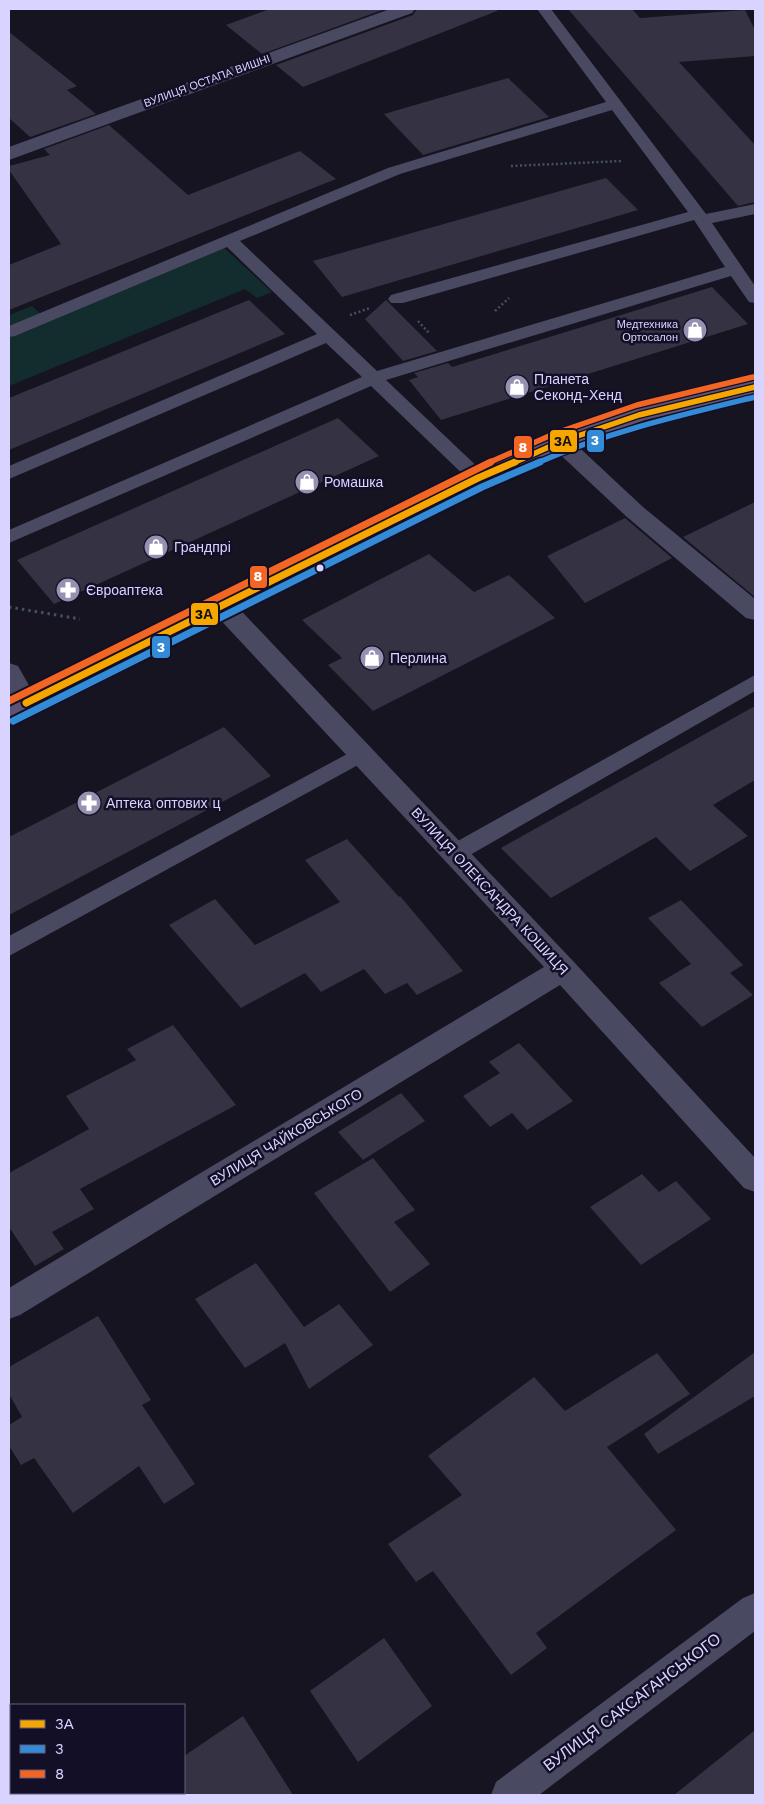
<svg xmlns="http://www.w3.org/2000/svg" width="764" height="1804" viewBox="0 0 764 1804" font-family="'Work Sans',sans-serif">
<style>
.green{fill:#132c2d}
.building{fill:#343243}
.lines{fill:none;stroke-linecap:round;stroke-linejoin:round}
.path-far1{stroke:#44505f;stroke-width:2.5;stroke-dasharray:2 2.5;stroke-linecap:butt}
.path{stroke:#44505f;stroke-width:3;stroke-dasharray:2.5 4;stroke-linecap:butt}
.lane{fill:#4a4962;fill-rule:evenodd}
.street{fill:#4a4962;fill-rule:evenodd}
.primary{fill:#5e5373;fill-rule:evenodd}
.bus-1-far1-casing{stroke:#130f26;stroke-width:8}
.bus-1-casing{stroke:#130f26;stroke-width:11}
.bus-2-far1-casing{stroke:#130f26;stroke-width:8}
.bus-2-casing{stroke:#130f26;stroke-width:11}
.bus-3-far1-casing{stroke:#130f26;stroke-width:8}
.bus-3-casing{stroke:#130f26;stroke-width:11}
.bus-1-far1{stroke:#f7a600;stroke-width:5.5}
.bus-1{stroke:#f7a600;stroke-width:7}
.bus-2-far1{stroke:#338bd7;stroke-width:5.5}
.bus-2{stroke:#338bd7;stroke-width:7}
.bus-3-far1{stroke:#f26522;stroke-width:5.5}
.bus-3{stroke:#f26522;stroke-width:7}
.bus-dot{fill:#d9d4ff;stroke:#130f26;stroke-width:2}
.labels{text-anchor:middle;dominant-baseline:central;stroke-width:5;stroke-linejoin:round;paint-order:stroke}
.far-street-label{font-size:11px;fill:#d9d4ff;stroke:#130f26}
.far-poi-label{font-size:11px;fill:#d9d4ff;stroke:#130f26;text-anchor:end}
.poi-label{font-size:14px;fill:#d9d4ff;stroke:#130f26;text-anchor:start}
.street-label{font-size:14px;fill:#d9d4ff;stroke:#130f26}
.near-street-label{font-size:16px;fill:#d9d4ff;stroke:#130f26}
.line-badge{stroke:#130f26;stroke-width:2}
.badge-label{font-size:14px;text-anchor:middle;font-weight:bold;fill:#fff}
.pale-badge-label{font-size:14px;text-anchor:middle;font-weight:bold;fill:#111}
</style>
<rect width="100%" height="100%" fill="#161421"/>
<path class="green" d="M 220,244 L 272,292 L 257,298 L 245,289 L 9,386 L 9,315 L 32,306 L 44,317 Z"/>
<path class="building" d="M 270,9 L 385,9 L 262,54 L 226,25 Z
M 417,9 L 497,9 L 497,11 L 303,87 L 276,65 L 413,15 Z
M 568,9 L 632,9 L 640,18 L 745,10 L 755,30 L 755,56 L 679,62 L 755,145 L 755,202 L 738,206 Z
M 9,32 L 77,86 L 67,90 L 96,114 L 30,137 L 9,118 Z
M 508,78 L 549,117 L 423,155 L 384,114 Z
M 109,125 L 188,195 L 300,151 L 336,179 L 9,310 L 9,265 L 61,244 L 9,170 L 9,166 L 50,155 L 44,149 Z
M 606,178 L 638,210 L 342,297 L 313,261 Z
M 712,287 L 748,324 L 441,420 L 409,380 L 418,377 L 414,373 L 448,363 L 452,367 Z
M 249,300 L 285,334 L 9,450 L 9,398 Z
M 386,300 L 437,351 L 403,361 L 365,319 Z
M 338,418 L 379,456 L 54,604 L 17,560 Z
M 755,502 L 755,597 L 683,537 Z
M 625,518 L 672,558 L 585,603 L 547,556 Z
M 429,554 L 474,592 L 509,575 L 555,618 L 373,711 L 328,665 L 342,658 L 302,620 Z
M 755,706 L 755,780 L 713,805 L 748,836 L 690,871 L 656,837 L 551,898 L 501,848 Z
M 224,727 L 271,776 L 9,915 L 9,837 Z
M 347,839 L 399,897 L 400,896 L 463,971 L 417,995 L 407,983 L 385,994 L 364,969 L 321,992 L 305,973 L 241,1008 L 169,925 L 215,899 L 255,945 L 340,902 L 305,860 Z
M 681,900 L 743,965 L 730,973 L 753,995 L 702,1027 L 659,983 L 691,964 L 648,918 Z
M 173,1025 L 236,1105 L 80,1189 L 94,1209 L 52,1232 L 64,1249 L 35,1266 L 9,1227 L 9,1173 L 89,1129 L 66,1096 L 136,1060 L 127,1049 Z
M 519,1043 L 573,1101 L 527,1130 L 512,1113 L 490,1127 L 463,1096 L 500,1073 L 489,1062 Z
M 401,1093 L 425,1121 L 363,1160 L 338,1132 Z
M 373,1158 L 415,1210 L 394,1222 L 430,1264 L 390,1292 L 314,1193 Z
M 642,1174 L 659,1192 L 676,1181 L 711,1219 L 641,1265 L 590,1207 Z
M 256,1263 L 304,1327 L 339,1304 L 373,1345 L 309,1389 L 285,1343 L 245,1368 L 195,1299 Z
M 98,1316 L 151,1400 L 142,1405 L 195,1484 L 164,1504 L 139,1466 L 73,1513 L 34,1458 L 21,1465 L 9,1446 L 9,1425 L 22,1417 L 9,1394 L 9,1367 Z
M 755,1352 L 755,1396 L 658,1454 L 644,1434 Z
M 657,1353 L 690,1394 L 607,1447 L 676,1530 L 536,1633 L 547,1648 L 511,1675 L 433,1571 L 416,1582 L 388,1544 L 462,1495 L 428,1456 L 534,1377 L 565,1411 Z
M 384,1638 L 432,1706 L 358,1762 L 310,1691 Z
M 243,1716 L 293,1795 L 184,1795 L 184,1756 Z
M 755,1730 L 755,1795 L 674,1795 Z"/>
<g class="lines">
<path class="path-far1" d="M 511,166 L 622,161
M 495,311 L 509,298
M 350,315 L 370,308
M 418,321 L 429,333"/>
<path class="path" d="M 9,607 L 80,619"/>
<path class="lane" d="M 537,9 L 551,9 L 706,214 L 755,204 L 755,214 L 712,223 L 755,286 L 755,303 L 749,302 L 731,276 L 386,380 L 485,474 L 487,478 L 485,482 L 478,484 L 471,482 L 371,386 L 9,543 L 9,530 L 362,377 L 326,343 L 9,479 L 9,466 L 317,334 L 227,247 L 15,336 L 9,337 L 9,326 L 388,168 L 606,102 ZM 612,110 L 688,212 L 391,295 L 388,299 L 391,303 L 403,303 L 694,220 L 725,267 L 377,371 L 240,241 L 400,174 Z
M 755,675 L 755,691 L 463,859 L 455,861 L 447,859 L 444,853 L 447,847 Z
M 362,746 L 369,749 L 373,754 L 369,759 L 9,956 L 9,936 Z"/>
<path class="street" d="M 390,9 L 415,9 L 412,13 L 9,160 L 9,147 Z
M 560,435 L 568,437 L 643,507 L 755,599 L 755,620 L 746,618 L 627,517 L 552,447 L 549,442 L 552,437 Z
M 222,598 L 231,600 L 573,961 L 755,1158 L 755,1192 L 744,1188 L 560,985 L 20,1315 L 9,1319 L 9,1288 L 544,967 L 213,612 L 210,606 L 213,600 Z
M 9,663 L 18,666 L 39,703 L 35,709 L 26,712 L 17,709 C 7,693 8,682 9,663 Z
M 755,1593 L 755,1631 L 539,1795 L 491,1795 L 496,1782 L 743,1598 Z"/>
<path class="primary" d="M 755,380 L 755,394 L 645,420 L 568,447 L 486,483 L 18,718 L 9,721 L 9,701 L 470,473 L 552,437 L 631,410 Z"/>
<defs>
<path id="bus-1-far1" d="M 513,463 L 560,442 L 639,415 L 755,387"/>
<path id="bus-1" d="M 26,703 L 478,478 L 515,462"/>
<path id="bus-2-far1" d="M 537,463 C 607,432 681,415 755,397"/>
<path id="bus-2" d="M 13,721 L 482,487 L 540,462"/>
<path id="bus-3-far1" d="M 488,463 L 556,433 L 637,405 L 753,377"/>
<path id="bus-3" d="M 9,701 L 491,462"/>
</defs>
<use href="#bus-1-far1" class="bus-1-far1-casing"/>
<use href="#bus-1" class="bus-1-casing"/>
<use href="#bus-2-far1" class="bus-2-far1-casing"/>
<use href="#bus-2" class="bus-2-casing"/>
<use href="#bus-3-far1" class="bus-3-far1-casing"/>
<use href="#bus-3" class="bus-3-casing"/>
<use href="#bus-1-far1" class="bus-1-far1"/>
<use href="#bus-1" class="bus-1"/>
<use href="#bus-2-far1" class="bus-2-far1"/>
<use href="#bus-2" class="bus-2"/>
<use href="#bus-3-far1" class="bus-3-far1"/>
<use href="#bus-3" class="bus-3"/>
</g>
<defs>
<symbol id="shop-disc" viewBox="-11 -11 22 22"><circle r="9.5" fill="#9591b1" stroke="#130f26"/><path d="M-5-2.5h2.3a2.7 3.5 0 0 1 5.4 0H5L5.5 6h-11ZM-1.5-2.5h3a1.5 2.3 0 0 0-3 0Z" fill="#fff"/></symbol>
<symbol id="pharmacy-disc" viewBox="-11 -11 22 22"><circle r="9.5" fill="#9591b1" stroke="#130f26"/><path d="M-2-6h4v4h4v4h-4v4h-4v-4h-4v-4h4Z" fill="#fff"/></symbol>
</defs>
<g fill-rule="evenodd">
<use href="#shop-disc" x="681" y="316" width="28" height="28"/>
<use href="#shop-disc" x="503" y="373" width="28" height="28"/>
<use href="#shop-disc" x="293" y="468" width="28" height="28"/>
<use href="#shop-disc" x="142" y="533" width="28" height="28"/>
<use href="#pharmacy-disc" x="54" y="576" width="28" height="28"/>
<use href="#shop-disc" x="358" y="644" width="28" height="28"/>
<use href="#pharmacy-disc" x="75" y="789" width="28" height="28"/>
</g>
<circle class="bus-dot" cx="320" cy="568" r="4.5"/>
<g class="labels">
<g class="far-street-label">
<text transform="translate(207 81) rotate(-20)">ВУЛИЦЯ ОСТАПА ВИШНІ</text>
</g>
<g class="far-poi-label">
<text x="678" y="324">Медтехника<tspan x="678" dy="13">Ортосалон</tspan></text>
</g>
<g class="poi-label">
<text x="534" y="379">Планета<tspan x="534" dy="16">Секонд-Хенд</tspan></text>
<text x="324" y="482">Ромашка</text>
<text x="174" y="547">Грандпрі</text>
<text x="86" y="590">Євроаптека</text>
<text x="390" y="658">Перлина</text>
<text x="106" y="803">Аптека оптових ц</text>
</g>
<g class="street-label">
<text transform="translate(490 891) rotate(47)">ВУЛИЦЯ ОЛЕКСАНДРА КОШИЦЯ</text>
<text transform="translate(286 1137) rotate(-31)">ВУЛИЦЯ ЧАЙКОВСЬКОГО</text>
</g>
<g class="near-street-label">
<text transform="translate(632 1702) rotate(-37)">ВУЛИЦЯ САКСАГАНСЬКОГО</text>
</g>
</g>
<g class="line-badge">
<rect x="586" y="429" width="19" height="24" rx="5" fill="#338bd7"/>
<rect x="549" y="429" width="29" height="24" rx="5" fill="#f7a600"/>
<rect x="513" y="435" width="20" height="24" rx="5" fill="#f26522"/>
<rect x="249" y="565" width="19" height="24" rx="5" fill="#f26522"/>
<rect x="190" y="602" width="29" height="24" rx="5" fill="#f7a600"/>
<rect x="151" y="635" width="20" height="24" rx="5" fill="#338bd7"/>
</g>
<g class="badge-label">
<text x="595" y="445">3</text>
<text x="523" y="452">8</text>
<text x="258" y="581">8</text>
<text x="161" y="652">3</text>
</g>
<g class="pale-badge-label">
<text x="563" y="446">3А</text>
<text x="204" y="619">3А</text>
</g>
<rect width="764" height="1804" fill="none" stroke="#d9d4ff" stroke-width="20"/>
<rect x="10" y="1704" width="175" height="90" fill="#130f26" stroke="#625e7d"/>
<rect x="20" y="1720" width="25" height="8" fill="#f7a600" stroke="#625e7d"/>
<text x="55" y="1729" font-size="15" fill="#d9d4ff">3А</text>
<rect x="20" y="1745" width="25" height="8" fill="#338bd7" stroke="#625e7d"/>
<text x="55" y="1754" font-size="15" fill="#d9d4ff">3</text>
<rect x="20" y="1770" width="25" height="8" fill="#f26522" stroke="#625e7d"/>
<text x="55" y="1779" font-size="15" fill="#d9d4ff">8</text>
</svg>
